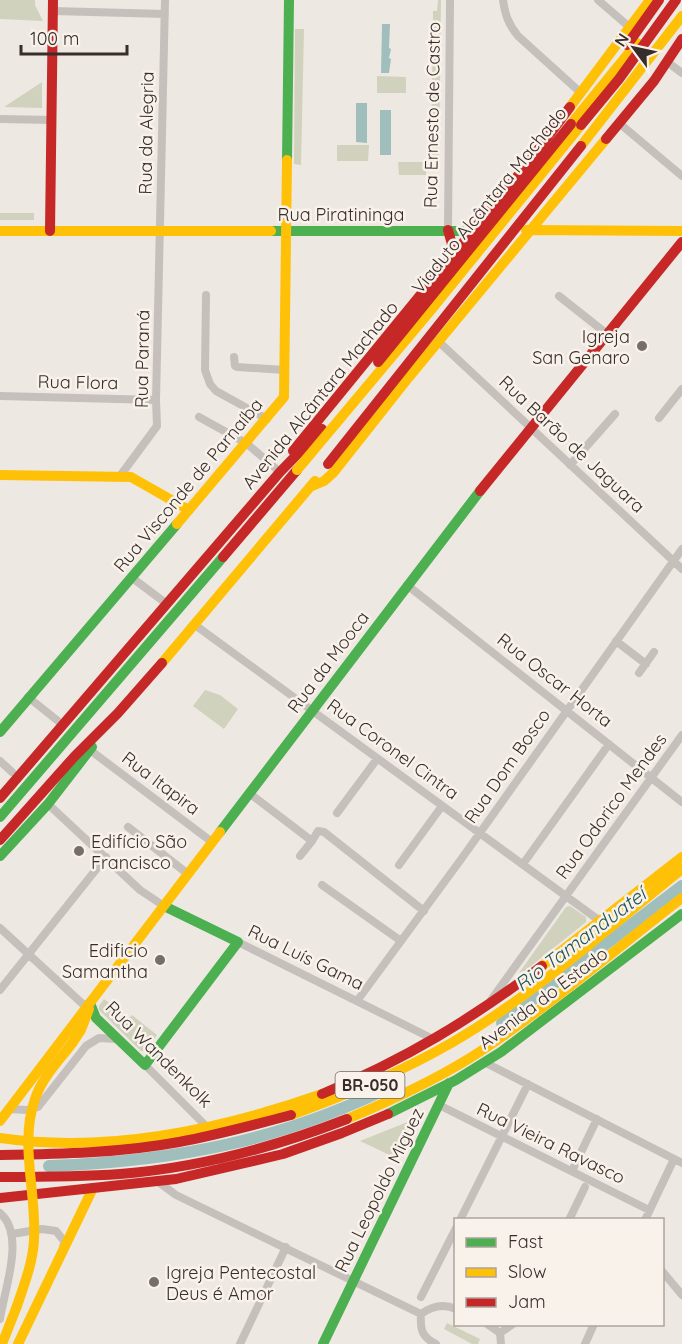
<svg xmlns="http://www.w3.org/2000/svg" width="682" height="1344" viewBox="0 0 682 1344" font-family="Quicksand,sans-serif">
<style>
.green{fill:#d0d2bd}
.water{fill:#a0bfbc}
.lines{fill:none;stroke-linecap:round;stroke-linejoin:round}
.river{stroke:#a0bfbc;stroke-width:12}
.street{stroke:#c6c0bc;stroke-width:8}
.fast{stroke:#4caf50;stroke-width:10}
.slow{stroke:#ffc107;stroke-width:10}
.jam{stroke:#c62828;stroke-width:10}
.slow-bridge{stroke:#ffc107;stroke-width:10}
.jam-bridge{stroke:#c62828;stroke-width:10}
.poi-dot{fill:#776e6a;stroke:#f9f2eb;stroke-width:2}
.labels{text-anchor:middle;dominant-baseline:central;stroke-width:5;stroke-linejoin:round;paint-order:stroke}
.shield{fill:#f9f2eb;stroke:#716864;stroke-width:1.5}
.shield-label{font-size:16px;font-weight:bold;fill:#372d2a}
.street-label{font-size:18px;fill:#372d2a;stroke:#f9f2eb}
.poi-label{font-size:18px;fill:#372d2a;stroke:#f9f2eb;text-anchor:end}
.water-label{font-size:20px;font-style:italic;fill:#215757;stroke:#f9f2eb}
</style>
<rect width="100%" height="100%" fill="#eee8e2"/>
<path class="green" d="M 0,0 L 35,0 L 35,5 L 43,21 L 0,19 Z
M 438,0 L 441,0 L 439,155 L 431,155 L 433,11 L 437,11 Z
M 295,29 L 304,29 L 301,165 L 294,164 Z
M 377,76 L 406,77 L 406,93 L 377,93 Z
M 42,82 L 42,108 L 4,107 Z
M 337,145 L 369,145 L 368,161 L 337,161 Z
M 398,162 L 426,162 L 426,175 L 399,175 Z
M 0,213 L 34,213 L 34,220 L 0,220 Z
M 205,690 L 220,695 L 238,709 L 224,729 L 193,706 Z
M 570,906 L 586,917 L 586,922 L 521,974 L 519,973 L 566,907 Z
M 104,999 L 129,1018 L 132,1015 L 157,1035 L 145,1051 L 141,1051 L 99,1010 L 99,1006 Z
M 415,1119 L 396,1158 L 360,1141 Z
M 447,1323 L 480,1339 L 478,1344 L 472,1344 L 444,1329 Z"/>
<path class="water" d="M 382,24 L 390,24 L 389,48 L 391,49 L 389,58 L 391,59 L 389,73 L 381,73 Z
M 356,103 L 367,103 L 367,143 L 356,142 Z
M 380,110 L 391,110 L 391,155 L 380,155 Z"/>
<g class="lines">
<path class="river" d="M 502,1023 L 682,886
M 49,1166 C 176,1161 282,1141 396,1084"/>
<path class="street" d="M 503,0 C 505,14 508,24 518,36 L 581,93
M 598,0 L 634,31
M 53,11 L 165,14
M 670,64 L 682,73
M 0,119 L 52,120
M 619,123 L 682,176
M 448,230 L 450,0
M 206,295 L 205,370 L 210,384 L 216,391 L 267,419
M 559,296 L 607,334
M 439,342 L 682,569
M 234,357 L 235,366 L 237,367 L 285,370
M 0,396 L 156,400
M 199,417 L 246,443 L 280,472
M 659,418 L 682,389
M 570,465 L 615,414
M 120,476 L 157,426 L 156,400 L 165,0
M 131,577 L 167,604
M 407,585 L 682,802
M 195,625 L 600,921
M 616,641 L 646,664
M 639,673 L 654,652
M 28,697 L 63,725
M 90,750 L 212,842
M 0,761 L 12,772
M 249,793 L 312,841 L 318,831 L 324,832 L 424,911
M 48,804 L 140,890 L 164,906
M 337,813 L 377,759
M 128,827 L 188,874
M 300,856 L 312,841
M 523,864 L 609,744
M 399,865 L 442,806
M 322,885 L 401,941
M 0,928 L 86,1007
M 238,942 L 433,1039
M 0,990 L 106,857
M 491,1000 L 682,735
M 357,1001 L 462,858 L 682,549
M 484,1062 L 682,1163
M 145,1065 L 207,1127
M 439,1105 L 649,1210
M 8,1109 L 27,1110 L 38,1107 L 86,1046 L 99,1038 L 117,1039
M 572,1171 L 597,1119
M 157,1181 L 176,1195 L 421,1314
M 0,1213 C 26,1235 4,1290 0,1319
M 460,1220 L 528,1084
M 569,1220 L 585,1187
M 645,1220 L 674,1159
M 12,1234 L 42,1229 L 56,1231 L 64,1241 L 63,1249
M 662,1271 L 682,1295
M 421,1297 L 456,1228
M 487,1324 L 500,1333 L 501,1344
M 500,1333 L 513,1324
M 240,1344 L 286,1247
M 436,1344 C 422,1337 420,1330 421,1314 C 432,1306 443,1303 456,1309
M 585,1344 L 594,1324"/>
<path class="fast" d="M 287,160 L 289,0
M 271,231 L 490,231
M 0,732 L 177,524
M 0,817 L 223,557
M 220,832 L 480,491
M 0,856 L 48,804 L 92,747
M 90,1003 L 96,1018 L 145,1065 L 238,942 L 164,906
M 388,1114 L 456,1080 L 501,1052 L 682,914
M 323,1344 L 449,1083"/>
<path class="slow" d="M 570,107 L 650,0
M 529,162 L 545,146
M 526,230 L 682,231
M 0,231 L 271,231
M 0,475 L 131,477 L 189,510
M 310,487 L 324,481 L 334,472 L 409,377 L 606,139
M 177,524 L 284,397 L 287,160
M 162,663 L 315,481
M 542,966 L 682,857
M 73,1042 L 81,1030 L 89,1009
M 291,1115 C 347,1095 401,1072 453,1042 C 535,994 607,929 682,869
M 347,1119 C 390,1101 431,1082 470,1058 C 545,1010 612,952 682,898
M 0,1121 L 220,832
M 0,1138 C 108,1154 220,1130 322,1094
M 2,1344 L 17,1306
M 18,1344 L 93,1188"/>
<path class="jam" d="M 606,139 L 654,81 L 682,39
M 448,230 L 453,248 L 453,256
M 50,231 L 53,0
M 293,451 L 529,162 L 570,107
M 480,491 L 682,242
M 223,557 L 297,470
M 0,798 L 280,472 L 322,429
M 0,840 L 74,757 L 118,713 L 162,663
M 322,1094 C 404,1060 472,1019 542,966
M 0,1155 C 60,1154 120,1153 179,1142 C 217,1135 254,1125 291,1115
M 0,1177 C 40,1177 80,1177 120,1174 C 198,1168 275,1147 347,1119
M 0,1198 L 176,1179 L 283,1154 L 342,1133 L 388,1114"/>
<path class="slow-bridge" d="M 571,124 L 637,43
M 581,146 L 682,16
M 297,470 L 431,310 L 581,125
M 17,1306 C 24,1285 33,1262 34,1240 C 37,1193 19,1144 35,1099 C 42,1077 60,1060 73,1042"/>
<path class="jam-bridge" d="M 627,45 L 659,0
M 581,125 L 619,79 L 676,0
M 378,362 L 571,124
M 328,464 L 581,146"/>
</g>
<g class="poi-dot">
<circle cx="642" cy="346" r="6"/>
<circle cx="79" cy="851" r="6"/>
<circle cx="160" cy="960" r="6"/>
<circle cx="154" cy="1282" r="6"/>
</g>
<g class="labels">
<rect class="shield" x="335.5" y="1072" width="69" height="26" rx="4.5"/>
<g class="shield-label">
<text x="370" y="1085">BR-050</text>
</g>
<g class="street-label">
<text transform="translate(432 115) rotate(-89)">Rua Ernesto de Castro</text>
<text transform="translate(146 133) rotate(-89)">Rua da Alegria</text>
<text transform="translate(489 200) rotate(-51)">Viaduto Alcântara Machado</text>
<text x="341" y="214">Rua Piratininga</text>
<text transform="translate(142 359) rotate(-89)">Rua Paraná</text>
<text transform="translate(78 382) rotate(1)">Rua Flora</text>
<text transform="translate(320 395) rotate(-51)">Avenida Alcântara Machado</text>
<text transform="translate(572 444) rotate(43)">Rua Barão de Jaguara</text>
<text transform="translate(188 485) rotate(-50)">Rua Visconde de Parnaíba</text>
<text transform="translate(328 662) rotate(-53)">Rua da Mooca</text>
<text transform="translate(555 680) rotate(38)">Rua Oscar Horta</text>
<text transform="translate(393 749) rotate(36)">Rua Coronel Cintra</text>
<text transform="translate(507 766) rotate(-55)">Rua Dom Bosco</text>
<text transform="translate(161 783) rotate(37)">Rua Itapira</text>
<text transform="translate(611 806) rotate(-54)">Rua Odorico Mendes</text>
<text transform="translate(306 957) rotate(26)">Rua Luís Gama</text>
<text transform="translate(543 998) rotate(-37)">Avenida do Estado</text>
<text transform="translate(159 1054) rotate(45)">Rua Wandenkolk</text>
<text transform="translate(551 1143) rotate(26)">Rua Vieira Ravasco</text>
<text transform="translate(379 1190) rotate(-64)">Rua Leopoldo Miguez</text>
</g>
<g class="poi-label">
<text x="630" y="336">Igreja<tspan x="630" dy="21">San Genaro</tspan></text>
<text x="91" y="841" text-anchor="start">Edifício São<tspan x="91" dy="21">Francisco</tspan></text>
<text x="148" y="950">Edificio<tspan x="148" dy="21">Samantha</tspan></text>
<text x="166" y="1272" text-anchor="start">Igreja Pentecostal<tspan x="166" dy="21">Deus é Amor</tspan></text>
</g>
<g class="water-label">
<text transform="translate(580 939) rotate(-37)">Rio Tamanduateí</text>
</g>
</g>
<rect x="454" y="1218" width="210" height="108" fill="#f9f2eb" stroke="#aba39e" stroke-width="1.5"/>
<rect x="466" y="1238" width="30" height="9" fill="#4caf50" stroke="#aba39e" stroke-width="1.5"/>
<text x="508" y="1248" font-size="18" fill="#372d2a">Fast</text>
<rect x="466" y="1268" width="30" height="9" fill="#ffc107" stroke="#aba39e" stroke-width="1.5"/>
<text x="508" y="1278" font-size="18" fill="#372d2a">Slow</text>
<rect x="466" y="1298" width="30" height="9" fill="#c62828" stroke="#aba39e" stroke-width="1.5"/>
<text x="508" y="1308" font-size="18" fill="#372d2a">Jam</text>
<g transform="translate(634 48) rotate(303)" stroke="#f9f2eb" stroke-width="4.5" paint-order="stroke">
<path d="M0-4.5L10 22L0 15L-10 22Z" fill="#372d2a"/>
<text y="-9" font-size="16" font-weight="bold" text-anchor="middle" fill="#372d2a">N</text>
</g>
<path d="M21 45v9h106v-9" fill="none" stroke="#372d2a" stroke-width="3"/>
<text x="30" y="45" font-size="18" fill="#372d2a" stroke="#f9f2eb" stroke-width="4.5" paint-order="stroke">100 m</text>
</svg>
